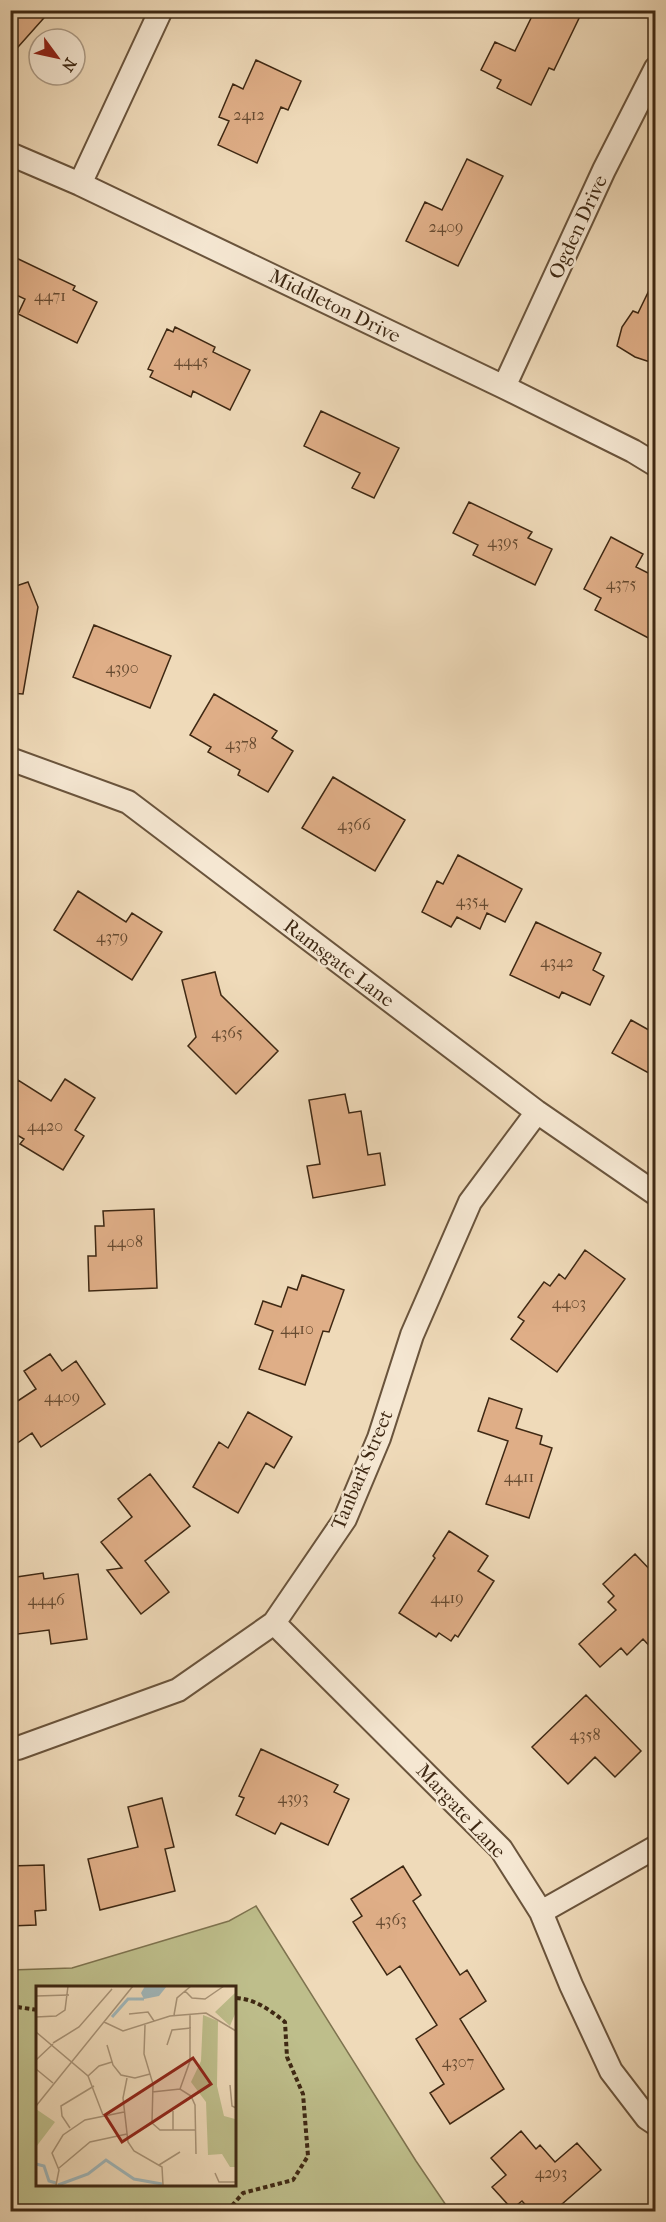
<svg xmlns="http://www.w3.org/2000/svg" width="666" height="2222" viewBox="0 0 666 2222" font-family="'IM FELL French Canon',serif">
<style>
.green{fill:#bebe8b;stroke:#7e734f;stroke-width:1.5;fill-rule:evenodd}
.building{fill:#dfae87;stroke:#3e2813;stroke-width:1.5}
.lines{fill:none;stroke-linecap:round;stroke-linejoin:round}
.street-casing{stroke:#6a543c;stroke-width:26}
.path{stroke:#3e2813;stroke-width:4;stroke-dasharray:4.5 3;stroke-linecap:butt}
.street{stroke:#f5e7d2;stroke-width:22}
.labels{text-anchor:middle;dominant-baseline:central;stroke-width:5;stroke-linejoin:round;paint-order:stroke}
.number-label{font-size:16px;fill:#664a30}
.street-label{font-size:20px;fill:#3e2813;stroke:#f5e7d2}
.inset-river{fill:none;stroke:#a0b7bb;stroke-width:3}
.inset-road{fill:none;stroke:#a89377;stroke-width:1.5}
.view{fill:#8f2418;fill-opacity:0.15;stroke:#8f2418;stroke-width:3}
.inset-edge{fill:none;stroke:#3e2813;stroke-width:3}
</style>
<rect width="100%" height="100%" fill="#efdab9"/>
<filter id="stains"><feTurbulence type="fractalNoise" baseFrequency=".00333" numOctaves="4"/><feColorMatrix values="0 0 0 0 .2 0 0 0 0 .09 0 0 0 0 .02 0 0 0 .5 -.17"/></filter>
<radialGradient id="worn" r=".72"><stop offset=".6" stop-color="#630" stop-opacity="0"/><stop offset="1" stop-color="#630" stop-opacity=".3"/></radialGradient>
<path class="green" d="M 256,1906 L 416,2161 L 450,2211 L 11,2211 L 11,1970 L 72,1968 L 229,1921 ZM 38,1988 L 234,1988 L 234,2184 L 38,2184 Z"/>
<path class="building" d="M 10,10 L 51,10 L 10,56 Z
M 535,10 L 583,10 L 554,70 L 549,68 L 531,105 L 497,88 L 501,80 L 481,70 L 495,42 L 515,51 Z
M 256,60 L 301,81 L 288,110 L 281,107 L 257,163 L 218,145 L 229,121 L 219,117 L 233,84 L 243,89 Z
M 467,159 L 503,176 L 458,266 L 406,241 L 425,202 L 442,210 Z
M 10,255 L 75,286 L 73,290 L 97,302 L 77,343 L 18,314 L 25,299 L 10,292 Z
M 656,276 L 656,364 L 635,357 L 617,346 L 622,327 L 633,311 L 638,313 Z
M 175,327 L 215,347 L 213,352 L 250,370 L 230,410 L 193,391 L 191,397 L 150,377 L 153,371 L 148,369 L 167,329 L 173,332 Z
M 321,411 L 399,448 L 374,498 L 352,488 L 360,473 L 304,446 Z
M 469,502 L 532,532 L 528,538 L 552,549 L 535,585 L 473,555 L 478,545 L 453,533 Z
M 611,537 L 643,554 L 636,567 L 656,577 L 656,642 L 595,610 L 601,598 L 584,589 Z
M 28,582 L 38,607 L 23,694 L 10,693 L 10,588 Z
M 94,625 L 171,656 L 150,708 L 73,677 Z
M 214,694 L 277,731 L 272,738 L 293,751 L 268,792 L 238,775 L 240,770 L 208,752 L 211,747 L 190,735 Z
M 333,777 L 405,820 L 375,871 L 302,828 Z
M 458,855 L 522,889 L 505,922 L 487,913 L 480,929 L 457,917 L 451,927 L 422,912 L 437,881 L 443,884 Z
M 78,891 L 126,922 L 132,913 L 162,932 L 132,980 L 54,930 Z
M 536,922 L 601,953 L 593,970 L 604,976 L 590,1005 L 562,992 L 559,998 L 510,975 Z
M 215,972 L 221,995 L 278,1051 L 236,1094 L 188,1046 L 196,1037 L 182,980 Z
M 631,1020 L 656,1034 L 656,1077 L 612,1053 Z
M 65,1079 L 95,1098 L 75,1130 L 84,1136 L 63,1170 L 20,1144 L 24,1139 L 10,1131 L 10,1093 L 18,1080 L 51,1101 Z
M 345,1094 L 349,1113 L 361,1111 L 368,1155 L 380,1153 L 385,1185 L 313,1198 L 307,1166 L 320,1164 L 309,1100 Z
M 154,1209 L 157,1288 L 89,1291 L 88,1256 L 96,1256 L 95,1226 L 104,1226 L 103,1211 Z
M 585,1250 L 625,1279 L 557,1372 L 511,1339 L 524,1321 L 518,1317 L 544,1282 L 550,1286 L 559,1274 L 565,1279 Z
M 302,1275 L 344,1290 L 329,1332 L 323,1331 L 305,1385 L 259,1369 L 273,1331 L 255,1324 L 263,1301 L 281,1307 L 288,1287 L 297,1290 Z
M 50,1354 L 62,1371 L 76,1361 L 105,1404 L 41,1447 L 32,1433 L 10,1448 L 10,1406 L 36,1389 L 24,1371 Z
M 489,1398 L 522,1409 L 516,1428 L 542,1436 L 540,1444 L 552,1448 L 529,1518 L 486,1504 L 508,1441 L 478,1431 Z
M 248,1412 L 292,1437 L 274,1468 L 266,1463 L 238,1513 L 193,1487 L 219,1442 L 228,1448 Z
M 150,1474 L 190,1526 L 145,1561 L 169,1592 L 141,1614 L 107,1570 L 122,1568 L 101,1542 L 132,1517 L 118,1499 Z
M 449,1531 L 488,1556 L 478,1571 L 494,1581 L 458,1637 L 455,1635 L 451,1641 L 439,1633 L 436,1637 L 399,1613 L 435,1558 L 433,1556 Z
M 635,1554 L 656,1576 L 656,1653 L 643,1639 L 627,1655 L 621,1648 L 600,1667 L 579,1644 L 616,1610 L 608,1602 L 614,1596 L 603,1584 Z
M 43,1573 L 44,1579 L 78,1574 L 87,1639 L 51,1644 L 49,1630 L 10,1635 L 10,1578 Z
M 586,1695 L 641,1751 L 615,1777 L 595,1757 L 568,1784 L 532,1747 Z
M 261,1749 L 338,1785 L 334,1792 L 349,1799 L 328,1845 L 281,1823 L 275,1834 L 236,1815 L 244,1798 L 239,1796 Z
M 162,1798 L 174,1847 L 165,1849 L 175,1891 L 100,1910 L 88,1859 L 138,1847 L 128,1807 Z
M 44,1865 L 46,1910 L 35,1911 L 36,1925 L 10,1926 L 10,1866 Z
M 403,1866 L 421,1895 L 413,1901 L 460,1975 L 467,1970 L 486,2001 L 460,2019 L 504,2089 L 450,2124 L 430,2093 L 444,2084 L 416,2039 L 437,2025 L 400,1966 L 387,1975 L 353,1922 L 362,1916 L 351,1899 Z
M 521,2131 L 536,2149 L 540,2145 L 555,2162 L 577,2143 L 601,2170 L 554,2211 L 531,2211 L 522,2201 L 512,2209 L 492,2187 L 506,2175 L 491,2158 Z"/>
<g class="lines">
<defs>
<path id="street" d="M 10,154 L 80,184 L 504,387 L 633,451 L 656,465
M 80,184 L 161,10
M 504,387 L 604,170 L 656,68
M 10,759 L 128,802 L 537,1112 L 656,1194
M 274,1623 L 501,1849 L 541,1912 L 571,1985 L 611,2071 L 647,2118 L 656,2124
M 10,1748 L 18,1748 L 178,1690 L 274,1623 L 345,1519 L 379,1438 L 412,1335 L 470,1202 L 537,1112
M 541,1912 L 656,1847"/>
</defs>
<use href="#street" class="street-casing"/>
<path class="path" d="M 10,2006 L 38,2010
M 229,2212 L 229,2209 L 243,2193 L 293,2180 L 308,2156 L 303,2094 L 287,2057 L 285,2022 C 270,2010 254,1998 234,1998"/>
<use href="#street" class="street"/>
</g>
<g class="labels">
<g class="number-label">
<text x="249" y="114">2412</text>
<text x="446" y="226">2409</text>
<text x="50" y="295">4471</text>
<text x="191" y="360">4445</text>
<text x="503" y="541">4395</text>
<text x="621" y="583">4375</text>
<text x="122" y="667">4390</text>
<text x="241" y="743">4378</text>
<text x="354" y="824">4366</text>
<text x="472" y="900">4354</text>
<text x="112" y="936">4379</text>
<text x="557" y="961">4342</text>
<text x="227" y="1032">4365</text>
<text x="45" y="1125">4420</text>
<text x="125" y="1241">4408</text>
<text x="569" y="1302">4403</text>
<text x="297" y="1328">4410</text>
<text x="62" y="1396">4409</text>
<text x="519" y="1476">4411</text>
<text x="447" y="1597">4419</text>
<text x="46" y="1599">4446</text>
<text x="585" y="1734">4358</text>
<text x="293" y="1797">4393</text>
<text x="391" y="1919">4363</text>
<text x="458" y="2061">4307</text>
<text x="551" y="2172">4293</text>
</g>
<g class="street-label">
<text transform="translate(578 227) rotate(-65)">Ogden Drive</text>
<text transform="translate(335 306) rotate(26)">Middleton Drive</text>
<text transform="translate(339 963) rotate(37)">Ramsgate Lane</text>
<text transform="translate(362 1470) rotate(-67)">Tanbark Street</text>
<text transform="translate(461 1811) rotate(47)">Margate Lane</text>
</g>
</g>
<g transform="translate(36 1986)">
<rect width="200" height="200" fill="#efdab9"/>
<path d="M 199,7 L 199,28 L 194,40 L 179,26 ZM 167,29 L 182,35 L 181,100 L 188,130 L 199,133 L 199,181 L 194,181 L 186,168 L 172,169 L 170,116 L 155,96 L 165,75 ZM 0,123 L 19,136 L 0,161 Z" fill="#bebe8b"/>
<path d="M 109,0 L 131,0 L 123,10 L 108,13 L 105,7 Z" fill="#a0b7bb"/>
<path class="inset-river" d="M 76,31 L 92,13 L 108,13M 0,178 L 8,180 L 13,195 L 20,197M 22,199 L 52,188 L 70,174 L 98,193 L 126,198"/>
<path class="inset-road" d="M 149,5 L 156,12 L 169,13 L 188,0M 0,10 L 33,9M 93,28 L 112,26 L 118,35M 138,29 L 141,12 L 155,0M 0,31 L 20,30 L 29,24 L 32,0M 68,36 L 87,45 L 134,30 L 170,27 L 200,45M 109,39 L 108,68 L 117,98 L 116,137 L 124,144 L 160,144M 0,46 L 52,90 L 67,129M 17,57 L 43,41 L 76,3M 71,59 L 77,79 L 85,89 L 99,92 L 114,88M 131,59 L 136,44 L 155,42M 0,74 L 17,58M 0,83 L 17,97M 52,90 L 63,80 L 76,76M 91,92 L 87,112 L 92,156 L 98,165 L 126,181 L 127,199M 194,99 L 196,120 L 200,122M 144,103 L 154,75 L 154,28M 116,106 L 144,103 L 155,110 L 159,119 L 160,168M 0,120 L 97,0M 137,125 L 137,144M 34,142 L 26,130 L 25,120 L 58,100M 123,179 L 144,166M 23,182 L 54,156 L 91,148M 179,187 L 183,196 L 200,196M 20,199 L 23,184 L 16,167 L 27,149 L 49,134 L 88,126"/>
<path class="view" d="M 157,72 L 175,98 L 86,156 L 69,129 Z"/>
<rect width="200" height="200" class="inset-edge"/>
</g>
<rect width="666" height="2222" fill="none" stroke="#efdab9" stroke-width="36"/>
<rect x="12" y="12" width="642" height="2198" fill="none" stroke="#3e2813" stroke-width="3"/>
<rect x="18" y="18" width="630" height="2186" fill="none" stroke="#3e2813" stroke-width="1.5"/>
<g transform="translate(57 57) rotate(123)"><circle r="28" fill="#f5e7d2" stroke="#ac9b86" stroke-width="1.5"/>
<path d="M0-4.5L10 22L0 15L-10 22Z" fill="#8f2418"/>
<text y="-9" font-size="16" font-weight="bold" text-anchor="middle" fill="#3e2813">N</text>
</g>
<rect width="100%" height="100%" filter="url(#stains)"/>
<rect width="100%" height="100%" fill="url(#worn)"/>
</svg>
